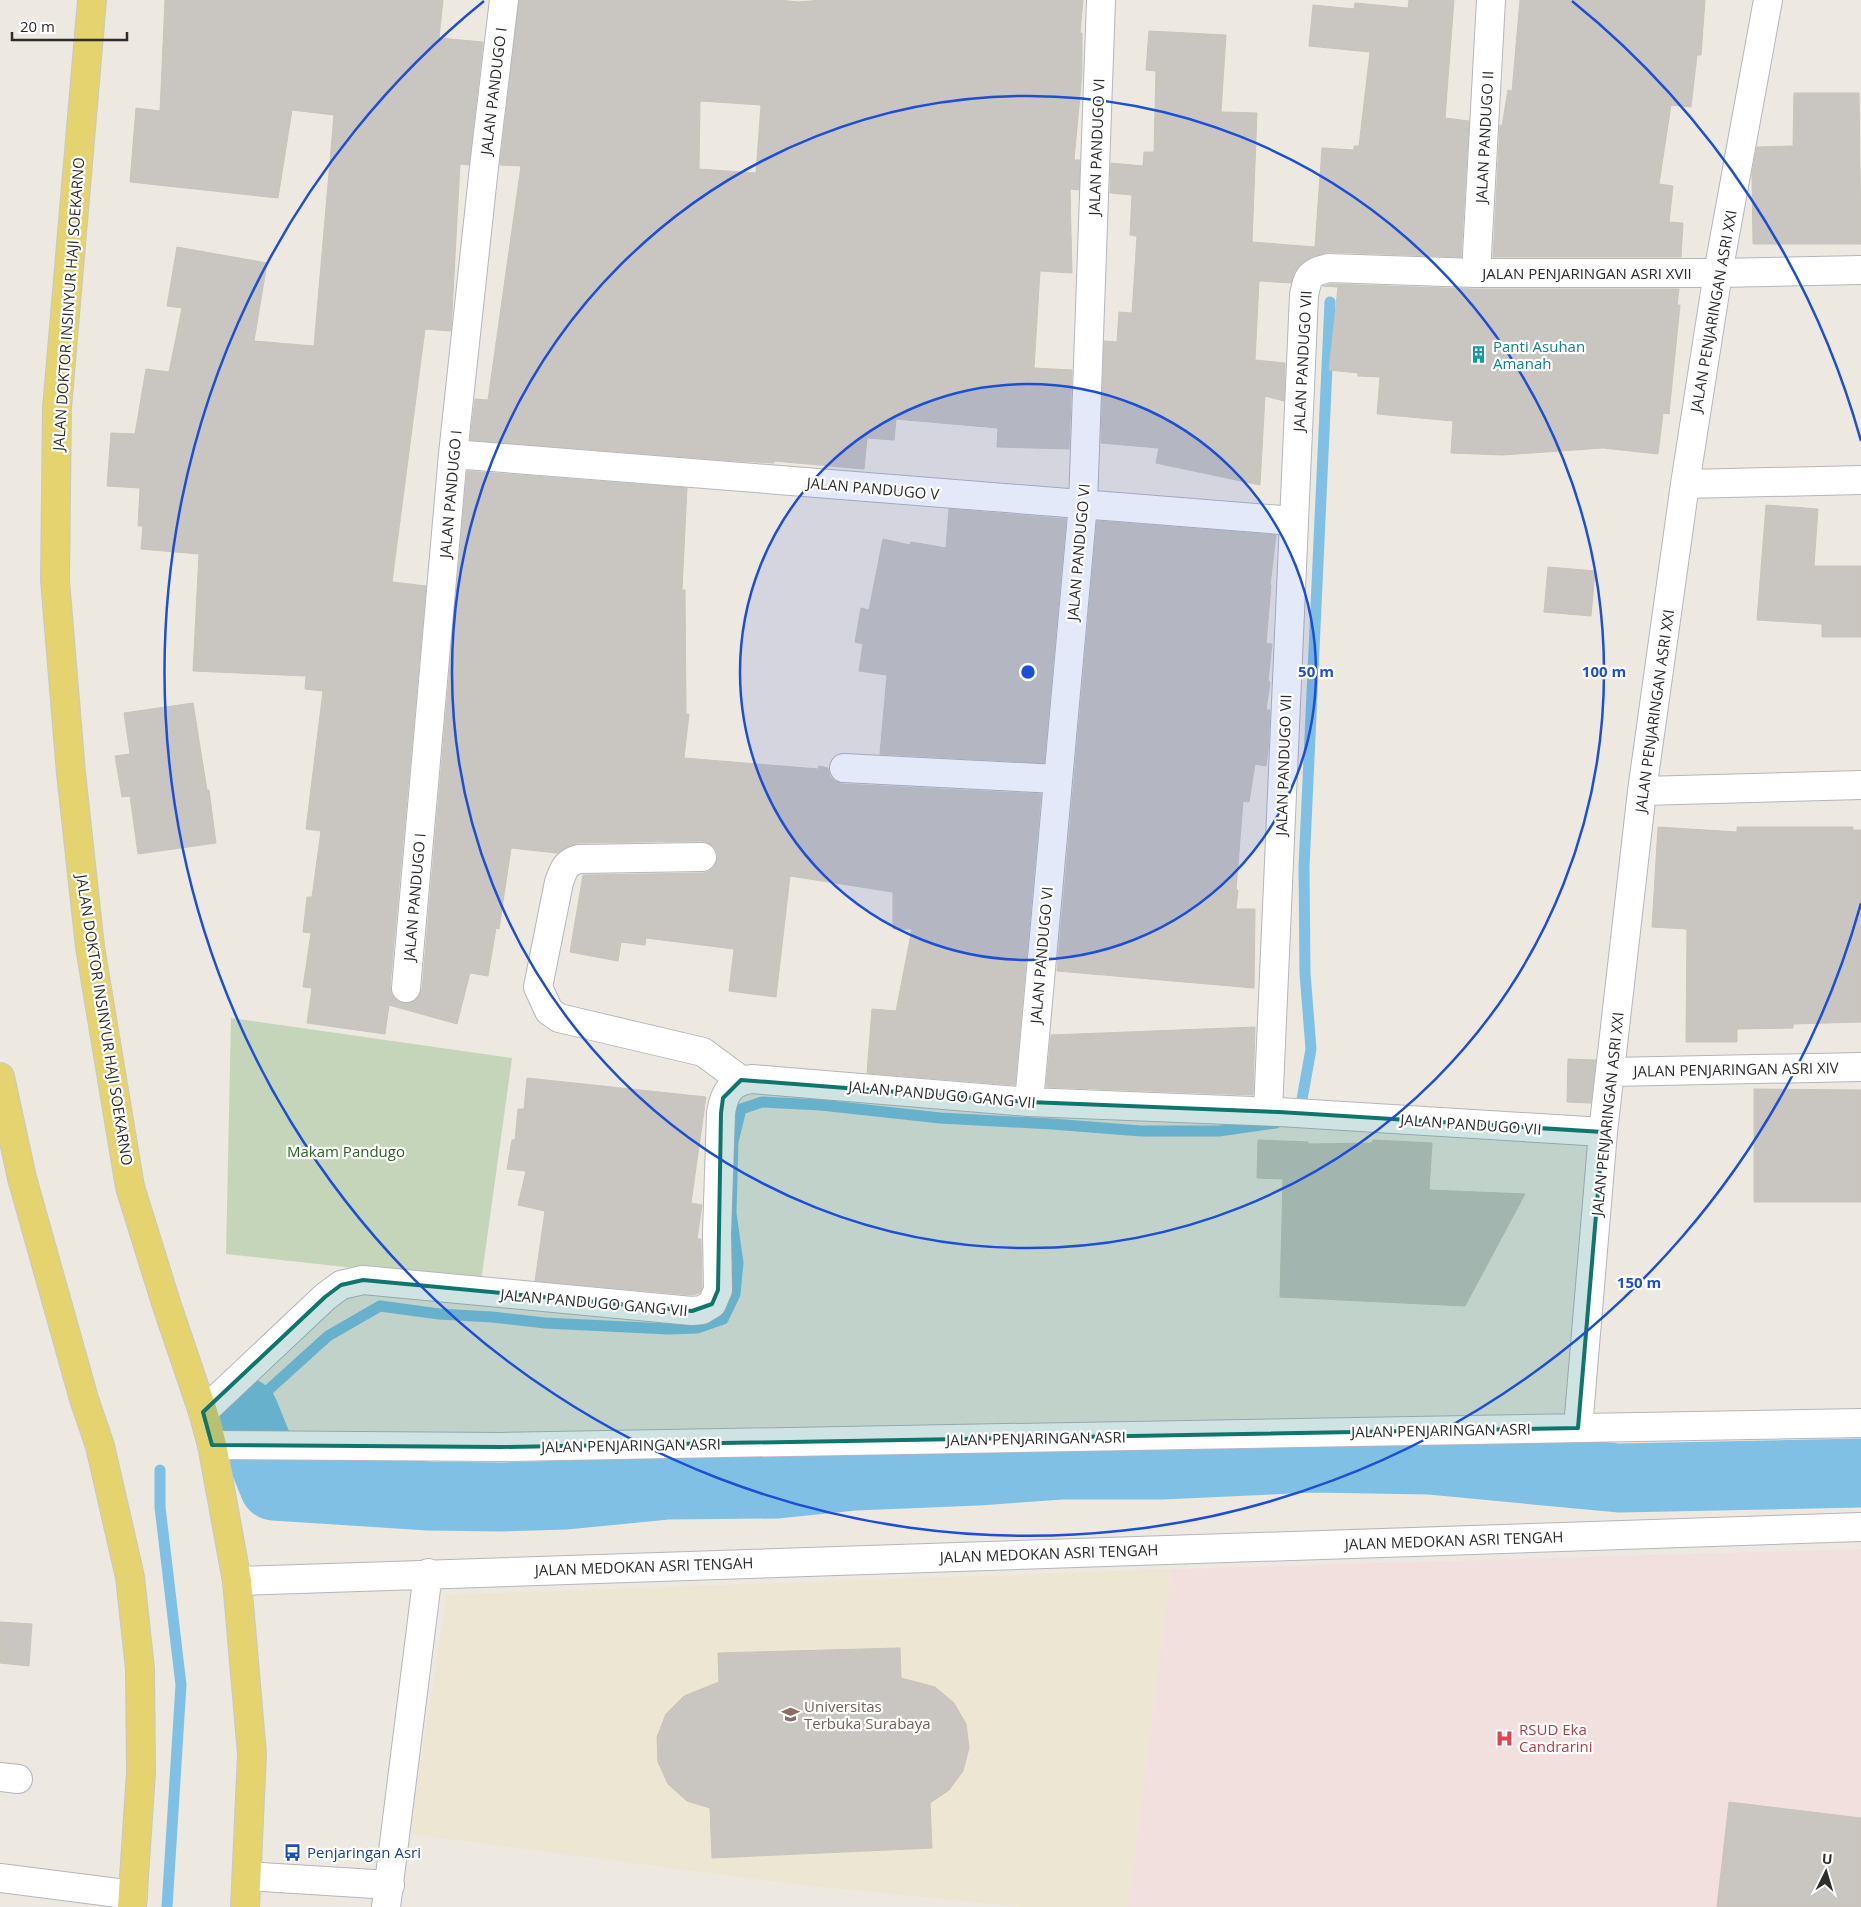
<svg xmlns="http://www.w3.org/2000/svg" width="1861" height="1907" viewBox="0 0 1861 1907" font-family="'Open Sans',sans-serif">
<style>
.education{fill:#ece6d2}
.medical{fill:#f2e0df}
.cemetery{fill:#c5d5ba}
.lines{fill:none;stroke-linecap:round;stroke-linejoin:round}
.stream{stroke:#7fc0e4;stroke-width:11}
.river{stroke:#7fc0e4;stroke-width:69}
.building{fill:#c9c5c0;stroke:#c8c5ba;fill-rule:evenodd}
.minor-casing{stroke:#b4b5bf;stroke-width:30}
.major-casing{stroke:#c8c8c8;stroke-width:30}
.minor{stroke:#fff;stroke-width:28}
.major{stroke:#e4d36f;stroke-width:28}
.marked{fill:#0f766e;fill-opacity:0.2;stroke:#0f766e;stroke-width:4;stroke-linejoin:round}
.ring{fill:none;stroke:#1d4ed8;stroke-width:2.5}
.labels{text-anchor:middle;dominant-baseline:central;stroke-width:4.5;stroke-linejoin:round;paint-order:stroke}
.street-label{font-size:15px;fill:#2d2d2d;stroke:#fff}
.culture-label{font-size:15px;fill:#0d838f;stroke:#fff;text-anchor:start}
.park-label{font-size:15px;fill:#2a6422;stroke:#fff}
.education-label{font-size:15px;fill:#785e54;stroke:#fff;text-anchor:start}
.health-label{font-size:15px;fill:#be3a42;stroke:#fff;text-anchor:start}
.transit-label{font-size:15px;fill:#164399;stroke:#fff;text-anchor:start}
.centre{fill:#1d4ed8;stroke:#fff;stroke-width:2.5}
.ring-label{font-size:15px;text-anchor:middle;font-weight:bold;fill:#1d4ed8;stroke:#fff;stroke-width:4.5;stroke-linejoin:round;paint-order:stroke}
</style>
<rect width="100%" height="100%" fill="#ede9e1"/>
<path class="education" d="M 1171,1569 L 1128,1907 L 1023,1907 L 811,1886 L 409,1834 L 447,1595 Z"/>
<path class="medical" d="M 1861,1549 L 1861,1907 L 1128,1907 L 1171,1569 Z"/>
<path class="cemetery" d="M 231,1018 L 512,1058 L 481,1282 L 226,1254 Z"/>
<g class="lines">
<path class="stream" d="M 1295,1110 L 1301,1105 L 1311,1049 L 1305,973 L 1304,867 L 1330,302
M 244,1412 L 328,1336 L 380,1306 L 439,1314 L 492,1317 L 545,1323 L 668,1329 L 697,1328 L 723,1319 L 735,1294 L 738,1263 L 731,1213 L 733,1142 L 741,1109 L 762,1102 L 821,1105 L 940,1118 L 1052,1124 L 1141,1131 L 1219,1131 L 1276,1123
M 160,1470 L 160,1507 L 181,1685 L 167,1907"/>
<path class="river" d="M 244,1412 L 274,1486 L 429,1496 L 501,1497 L 566,1495 L 668,1485 L 777,1484 L 855,1476 L 977,1471 L 1060,1465 L 1161,1465 L 1312,1458 L 1429,1460 L 1619,1478 L 1861,1473"/>
</g>
<path class="building" d="M 165,0 L 443,0 L 439,38 L 483,42 L 469,165 L 460,164 L 451,331 L 425,329 L 392,582 L 426,586 L 390,987 L 392,995 L 397,1001 L 404,1003 L 412,1002 L 418,997 L 422,989 L 467,471 L 687,488 L 682,590 L 685,590 L 686,714 L 689,714 L 684,758 L 818,769 L 819,766 L 828,768 L 830,776 L 835,781 L 843,784 L 1041,794 L 1015,1085 L 867,1073 L 872,1009 L 896,1011 L 912,929 L 893,929 L 893,892 L 790,876 L 776,997 L 729,991 L 734,949 L 646,938 L 645,945 L 621,942 L 618,961 L 570,952 L 583,875 L 703,873 L 710,871 L 715,865 L 718,856 L 716,849 L 710,844 L 702,841 L 578,843 L 567,847 L 557,853 L 511,848 L 499,929 L 496,928 L 488,976 L 470,973 L 457,1024 L 389,1005 L 385,1034 L 307,1023 L 312,988 L 303,987 L 311,933 L 303,932 L 307,897 L 312,897 L 321,831 L 306,829 L 323,691 L 305,689 L 306,676 L 193,671 L 199,554 L 141,549 L 143,526 L 138,526 L 140,488 L 107,486 L 111,433 L 135,434 L 146,369 L 169,372 L 182,308 L 167,306 L 177,247 L 267,263 L 254,341 L 314,346 L 334,115 L 292,110 L 278,198 L 130,182 L 136,108 L 160,111 Z
M 519,0 L 778,0 L 799,2 L 821,0 L 1083,0 L 1080,33 L 1082,33 L 1082,74 L 1074,160 L 1080,160 L 1079,190 L 1070,189 L 1072,273 L 1040,271 L 1034,368 L 1072,370 L 1069,449 L 997,447 L 998,428 L 896,419 L 894,440 L 867,438 L 864,469 L 774,461 L 774,463 L 736,461 L 470,440 L 475,399 L 488,400 L 521,166 L 500,165 ZM 700,101 L 761,105 L 756,173 L 699,169 Z
M 1409,0 L 1454,0 L 1445,118 L 1469,121 L 1461,257 L 1328,252 L 1311,257 L 1303,262 L 1295,271 L 1291,283 L 1259,281 L 1255,360 L 1285,363 L 1284,401 L 1265,396 L 1260,485 L 1156,463 L 1159,448 L 1101,443 L 1104,341 L 1117,342 L 1119,312 L 1132,313 L 1137,236 L 1130,235 L 1132,195 L 1110,193 L 1111,163 L 1143,166 L 1144,152 L 1154,152 L 1156,71 L 1146,70 L 1149,31 L 1226,35 L 1221,112 L 1257,113 L 1252,242 L 1315,247 L 1322,148 L 1354,150 L 1354,146 L 1359,146 L 1370,52 L 1309,46 L 1313,5 L 1354,9 L 1355,3 L 1408,8 Z
M 1520,0 L 1705,0 L 1701,55 L 1697,55 L 1691,107 L 1671,105 L 1659,184 L 1673,186 L 1669,222 L 1683,223 L 1681,257 L 1493,257 L 1500,125 L 1502,126 L 1508,90 L 1512,91 Z
M 1794,93 L 1859,93 L 1861,244 L 1753,244 L 1752,174 L 1757,147 L 1793,146 Z
M 1330,284 L 1476,289 L 1679,289 L 1677,305 L 1680,305 L 1669,414 L 1663,413 L 1658,454 L 1603,448 L 1503,455 L 1451,453 L 1453,421 L 1377,414 L 1380,377 L 1358,376 L 1358,373 L 1329,370 L 1338,287 L 1323,286 Z
M 1766,505 L 1818,509 L 1814,566 L 1861,566 L 1861,637 L 1822,637 L 1822,624 L 1757,620 Z
M 949,509 L 1066,519 L 1044,763 L 880,754 L 887,675 L 859,671 L 863,644 L 855,642 L 861,608 L 869,610 L 883,539 L 910,545 L 911,542 L 946,548 Z
M 1097,521 L 1276,535 L 1270,585 L 1271,585 L 1266,643 L 1272,644 L 1268,681 L 1270,682 L 1266,710 L 1270,710 L 1268,751 L 1266,766 L 1255,764 L 1249,802 L 1243,801 L 1236,890 L 1238,890 L 1236,909 L 1255,909 L 1254,988 L 1057,971 Z
M 1548,567 L 1595,571 L 1591,616 L 1544,612 Z
M 193,703 L 207,790 L 209,790 L 216,843 L 138,854 L 130,796 L 122,797 L 115,756 L 130,754 L 124,713 Z
M 1658,827 L 1737,832 L 1737,827 L 1853,827 L 1853,830 L 1861,830 L 1861,1022 L 1793,1024 L 1793,1028 L 1737,1029 L 1737,1042 L 1686,1042 L 1687,929 L 1652,927 Z
M 1255,1027 L 1253,1095 L 1046,1087 L 1051,1035 Z
M 1568,1059 L 1596,1060 L 1591,1103 L 1567,1102 Z
M 527,1078 L 706,1097 L 691,1203 L 702,1205 L 697,1239 L 701,1239 L 702,1288 L 700,1293 L 692,1295 L 535,1281 L 545,1211 L 518,1205 L 526,1171 L 507,1169 L 512,1140 L 515,1140 L 518,1109 L 524,1109 Z
M 1754,1089 L 1861,1090 L 1861,1202 L 1754,1202 Z
M 1258,1140 L 1308,1142 L 1308,1144 L 1372,1143 L 1373,1140 L 1432,1143 L 1429,1190 L 1525,1194 L 1465,1306 L 1280,1297 L 1283,1179 L 1257,1178 Z
M 0,1622 L 32,1624 L 29,1666 L 0,1663 Z
M 900,1648 L 901,1678 L 935,1687 L 954,1703 L 966,1724 L 969,1748 L 963,1771 L 949,1790 L 930,1803 L 932,1848 L 712,1858 L 710,1808 L 687,1801 L 668,1784 L 658,1762 L 657,1737 L 666,1714 L 684,1696 L 719,1682 L 718,1653 Z
M 1729,1802 L 1861,1818 L 1861,1907 L 1717,1907 Z"/>
<g class="lines">
<defs>
<path id="minor" d="M 1476,273 L 1491,0
M 453,454 L 1293,521
M 1685,484 L 1861,480
M 844,768 L 1057,779
M 1642,791 L 1861,785
M 702,857 L 579,859 C 565,863 564,869 559,882 L 538,987 L 549,1011 L 559,1018 L 703,1052 L 741,1080
M 406,988 L 453,454 L 484,167 L 504,0
M 1610,1072 L 1861,1067
M 1029,1102 L 1083,504 L 1101,0
M 1268,1111 L 1304,295 C 1308,276 1309,273 1328,268 L 1476,273 L 1718,273 L 1861,270
M 203,1412 L 325,1297 L 341,1285 L 363,1280 L 692,1311 L 702,1310 L 712,1304 L 718,1290 L 717,1233 L 721,1113 C 724,1093 731,1081 752,1079 L 1029,1102 L 1279,1112 L 1603,1132
M 1578,1428 L 1603,1132 L 1642,791 L 1685,484 L 1718,273 L 1768,0
M 212,1445 L 501,1447 L 1861,1423
M 237,1581 L 1861,1527
M 0,1777 L 18,1779
M 247,1876 L 390,1885
M 0,1878 L 133,1895
M 386,1907 L 428,1573"/>
<path id="major" d="M 92,0 L 57,408 L 55,580 L 71,773 L 90,947 L 130,1187 L 167,1306 L 203,1412 L 212,1445 L 237,1581 L 252,1754 L 245,1907
M 0,1077 L 22,1178 L 84,1399 L 100,1446 L 130,1577 L 140,1669 L 141,1772 L 132,1907"/>
</defs>
<use href="#minor" class="minor-casing"/>
<use href="#major" class="major-casing"/>
<use href="#minor" class="minor"/>
<use href="#major" class="major"/>
</g>
<path class="marked" d="M 741,1080 L 1029,1102 L 1279,1112 L 1603,1132 L 1578,1428 L 501,1447 L 212,1445 L 203,1412 L 325,1297 L 341,1285 L 363,1280 L 692,1311 L 712,1304 L 718,1290 L 721,1113 L 723,1098 Z"/>
<circle cx="1028" cy="672" r="288" fill="#1d4ed8" fill-opacity=".12"/>
<g class="ring">
<circle cx="1028" cy="672" r="288"/>
<circle cx="1028" cy="672" r="576"/>
<path d="M1861 903A864 864 0 1 1 484 1M1572 1A864 864 0 0 1 1861 441"/>
</g>
<defs>
<symbol id="building-bare" viewBox="-9 -9 18 18"><path d="M-4-6H4V6H1V3H-1V6H-4ZM-2.5-4.3h1.7v1.8h-1.7ZM.8-4.3h1.7v1.8H.8ZM-2.5-1h1.7V.8h-1.7ZM.8-1h1.7V.8H.8Z" fill="#0f9aa8" stroke="#fff" stroke-width="2.5" paint-order="stroke"/></symbol>
<symbol id="university-bare" viewBox="-9 -9 18 18"><path d="M0-5L7-2L0 1L-7-2ZM-4 1L0 2.5L4 1V4Q0 6-4 4Z" fill="#8d6e63" stroke="#fff" stroke-width="2.5" paint-order="stroke"/></symbol>
<symbol id="hospital-bare" viewBox="-9 -9 18 18"><path d="M-5-5h3v3.5h4V-5h3V5h-3V1.5h-4V5h-3Z" fill="#e0444e" stroke="#fff" stroke-width="2.5" paint-order="stroke"/></symbol>
<symbol id="bus-bare" viewBox="-9 -9 18 18"><path d="M-5-6H5V4H4V6H2V4H-2V6H-4V4H-5ZM-3.5-4V0h7V-4ZM-3.5 1.2v1.5H-2V1.2ZM2 1.2v1.5H3.5V1.2Z" fill="#1a4fb4" stroke="#fff" stroke-width="2.5" paint-order="stroke"/></symbol>
</defs>
<g fill-rule="evenodd">
<use href="#building-bare" x="1466" y="342" width="25" height="25"/>
<use href="#university-bare" x="778" y="1702" width="25" height="25"/>
<use href="#hospital-bare" x="1492" y="1726" width="25" height="25"/>
<use href="#bus-bare" x="280" y="1840" width="25" height="25"/>
</g>
<g class="labels">
<g class="street-label">
<text transform="translate(493 91) rotate(-83)">JALAN PANDUGO I</text>
<text transform="translate(1484 137) rotate(-87)">JALAN PANDUGO II</text>
<text transform="translate(1096 147) rotate(-88)">JALAN PANDUGO VI</text>
<text x="1587" y="273">JALAN PENJARINGAN ASRI XVII</text>
<text transform="translate(68 304) rotate(-86)">JALAN DOKTOR INSINYUR HAJI SOEKARNO</text>
<text transform="translate(1713 311) rotate(-80)">JALAN PENJARINGAN ASRI XXI</text>
<text transform="translate(1302 361) rotate(-87)">JALAN PANDUGO VII</text>
<text transform="translate(873 488) rotate(5)">JALAN PANDUGO V</text>
<text transform="translate(450 494) rotate(-85)">JALAN PANDUGO I</text>
<text transform="translate(1078 552) rotate(-85)">JALAN PANDUGO VI</text>
<text transform="translate(1654 711) rotate(-82)">JALAN PENJARINGAN ASRI XXI</text>
<text transform="translate(1283 765) rotate(-88)">JALAN PANDUGO VII</text>
<text transform="translate(414 897) rotate(-85)">JALAN PANDUGO I</text>
<text transform="translate(1041 955) rotate(-85)">JALAN PANDUGO VI</text>
<text transform="translate(105 1020) rotate(81)">JALAN DOKTOR INSINYUR HAJI SOEKARNO</text>
<text transform="translate(1736 1069) rotate(-1)">JALAN PENJARINGAN ASRI XIV</text>
<text transform="translate(942 1094) rotate(5)">JALAN PANDUGO GANG VII</text>
<text transform="translate(1607 1114) rotate(-84)">JALAN PENJARINGAN ASRI XXI</text>
<text transform="translate(1471 1124) rotate(4)">JALAN PANDUGO VII</text>
<text transform="translate(594 1302) rotate(5)">JALAN PANDUGO GANG VII</text>
<text transform="translate(1441 1430) rotate(-1)">JALAN PENJARINGAN ASRI</text>
<text transform="translate(1036 1438) rotate(-1)">JALAN PENJARINGAN ASRI</text>
<text transform="translate(631 1445) rotate(-1)">JALAN PENJARINGAN ASRI</text>
<text transform="translate(1454 1540) rotate(-2)">JALAN MEDOKAN ASRI TENGAH</text>
<text transform="translate(1049 1553) rotate(-2)">JALAN MEDOKAN ASRI TENGAH</text>
<text transform="translate(644 1566) rotate(-2)">JALAN MEDOKAN ASRI TENGAH</text>
</g>
<g class="culture-label">
<text x="1493" y="346">Panti Asuhan<tspan x="1493" dy="17">Amanah</tspan></text>
</g>
<g class="park-label">
<text x="346" y="1151">Makam Pandugo</text>
</g>
<g class="education-label">
<text x="804" y="1706">Universitas<tspan x="804" dy="17">Terbuka Surabaya</tspan></text>
</g>
<g class="health-label">
<text x="1519" y="1729">RSUD Eka<tspan x="1519" dy="17">Candrarini</tspan></text>
</g>
<g class="transit-label">
<text x="307" y="1852">Penjaringan Asri</text>
</g>
</g>
<circle cx="1028" cy="672" r="8" class="centre"/>
<g class="ring-label">
<text x="1316" y="677">50 m</text>
<text x="1604" y="677">100 m</text>
<text x="1639" y="1288">150 m</text>
</g>
<g transform="translate(1826 1872) rotate(5)" stroke="#ffffff" stroke-width="4" paint-order="stroke">
<path d="M0-4L9 19L0 12L-9 19Z" fill="#2d2d2d"/>
<text y="-8" font-size="14" font-weight="bold" text-anchor="middle" fill="#2d2d2d">U</text>
</g>
<path d="M12 32v8h115v-8" fill="none" stroke="#2d2d2d" stroke-width="2.5"/>
<text x="20" y="32" font-size="15" fill="#2d2d2d" stroke="#ffffff" stroke-width="4" paint-order="stroke">20 m</text>
</svg>
